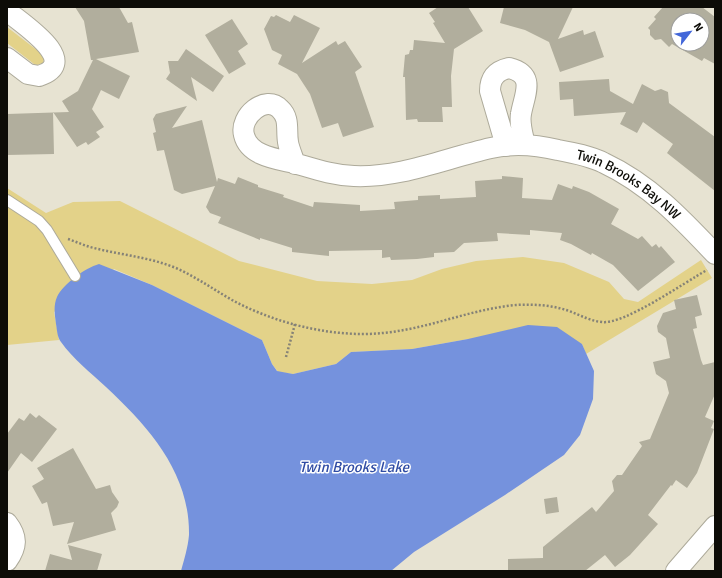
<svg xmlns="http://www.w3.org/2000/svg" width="722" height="578" viewBox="0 0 722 578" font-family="Signika,sans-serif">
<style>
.green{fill:#e3d289}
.water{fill:#7592dd}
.building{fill:#b1ae9d;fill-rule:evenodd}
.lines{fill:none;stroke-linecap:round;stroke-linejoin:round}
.service-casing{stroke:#adaa9a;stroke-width:12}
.minor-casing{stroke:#adaa9a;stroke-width:22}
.path{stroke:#858277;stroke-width:2.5;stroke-dasharray:2 2;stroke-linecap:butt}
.service{stroke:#fff;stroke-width:10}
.minor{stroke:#fff;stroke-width:20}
.labels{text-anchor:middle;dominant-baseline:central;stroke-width:3;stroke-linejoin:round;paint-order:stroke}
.street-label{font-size:14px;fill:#0d0c07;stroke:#fff}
.water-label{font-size:15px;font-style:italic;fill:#304ca4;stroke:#fff}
</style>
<rect width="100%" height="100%" fill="#e7e3d2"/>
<path class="green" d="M 7,27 L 42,54 L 44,59 L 43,63 L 37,65 L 34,64 L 7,43 Z
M 7,188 L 46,213 L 73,202 L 120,201 L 239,261 L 317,281 L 372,284 L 412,280 L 442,269 L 476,261 L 523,257 L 564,263 L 609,282 L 624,299 L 638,302 L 701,260 L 712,278 L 586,354 L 582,344 L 468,339 L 412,349 L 351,352 L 336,364 L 293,374 L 278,372 L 272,364 L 262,340 L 152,285 L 114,269 L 54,312 L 59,340 L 7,345 Z"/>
<path class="water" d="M 99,264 L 152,285 L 262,340 L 272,364 L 277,371 L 293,374 L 336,364 L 351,352 L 412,349 L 468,339 L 528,325 L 557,327 L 582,344 L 594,371 L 593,399 L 580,435 L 564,455 L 505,495 L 414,552 L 391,571 L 181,571 C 184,560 188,547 189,535 C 190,473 149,427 106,387 C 90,372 73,359 61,342 C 57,337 57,329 56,324 C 55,316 53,306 57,297 C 63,284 85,268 99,264 Z"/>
<path class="building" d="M 75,7 L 119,7 L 128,23 L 132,22 L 139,52 L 96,59 L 130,76 L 119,99 L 101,90 L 92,109 L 104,127 L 96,132 L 100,137 L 88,145 L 86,142 L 77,147 L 53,112 L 54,154 L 7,155 L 7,114 L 69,112 L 62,101 L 78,91 L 93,60 L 91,60 L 84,21 Z
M 438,7 L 468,7 L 483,31 L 454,49 L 451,76 L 452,107 L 442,107 L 443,122 L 418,122 L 417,119 L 406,120 L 405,77 L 403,77 L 405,55 L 409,54 L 410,50 L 413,50 L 414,40 L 445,43 L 433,23 L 435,22 L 429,13 Z
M 504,7 L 573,7 L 558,39 L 583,30 L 584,35 L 595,31 L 604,57 L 560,72 L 549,42 L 525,30 L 500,23 Z
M 663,7 L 702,7 L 715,17 L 715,64 L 704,58 L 702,61 L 672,44 L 669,47 L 661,39 L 655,40 L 650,35 L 650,30 L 648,28 L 656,19 L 654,17 ZM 678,20 L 702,20 L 702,44 L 678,44 Z
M 276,15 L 290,22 L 294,15 L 320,28 L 302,63 L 336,41 L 338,45 L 345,41 L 362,67 L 355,72 L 374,127 L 343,137 L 338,123 L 322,128 L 310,94 L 297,74 L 278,64 L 282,55 L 272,50 L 264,29 L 271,16 L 274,17 Z
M 232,19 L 248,44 L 238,51 L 246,64 L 229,74 L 205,35 Z
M 186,49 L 224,76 L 213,92 L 191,77 L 197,101 L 166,79 L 170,73 L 168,61 L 178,61 Z
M 609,79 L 610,91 L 633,104 L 642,84 L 655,91 L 661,89 L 668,92 L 669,103 L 715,137 L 715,191 L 667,153 L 673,144 L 643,122 L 637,133 L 620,124 L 626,112 L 574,116 L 573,99 L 560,100 L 559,82 Z
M 187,106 L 172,128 L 202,120 L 217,182 L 218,178 L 235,184 L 238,177 L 258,185 L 258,187 L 284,195 L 283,197 L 313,207 L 314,202 L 360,205 L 360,211 L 395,209 L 394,202 L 418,200 L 418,196 L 440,195 L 440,199 L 476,197 L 475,181 L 502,179 L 502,176 L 523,178 L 522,198 L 552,200 L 558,184 L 572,189 L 573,186 L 589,192 L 619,209 L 611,224 L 638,239 L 642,236 L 652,247 L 656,244 L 659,248 L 661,246 L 675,262 L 638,291 L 613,265 L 592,253 L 591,255 L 571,244 L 560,240 L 562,233 L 530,230 L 530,235 L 497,233 L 498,241 L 464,243 L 454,252 L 434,253 L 434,257 L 417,259 L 391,260 L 390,257 L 382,258 L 382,250 L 329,251 L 329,256 L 292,252 L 292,248 L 260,238 L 260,240 L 253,237 L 218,223 L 221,217 L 210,213 L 206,207 L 215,186 L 182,194 L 174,190 L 164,150 L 157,151 L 153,133 L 156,132 L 153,119 L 156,114 Z
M 697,295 L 702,315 L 695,317 L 697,328 L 693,329 L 701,360 L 703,365 L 715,362 L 715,394 L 705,417 L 714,421 L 711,428 L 714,429 L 697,473 L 687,488 L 676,480 L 672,486 L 671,485 L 648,515 L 658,524 L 630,555 L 615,567 L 605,555 L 585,571 L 508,571 L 508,559 L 543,558 L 543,547 L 592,507 L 596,512 L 614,491 L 612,481 L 617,475 L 622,475 L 642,446 L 639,442 L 650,439 L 669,393 L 666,381 L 656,374 L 653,362 L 670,358 L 666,338 L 658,332 L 657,326 L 663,313 L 676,309 L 674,300 Z
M 30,413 L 36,418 L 39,415 L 57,429 L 32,462 L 21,453 L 7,473 L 7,434 L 19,418 L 24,421 Z
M 73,448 L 96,489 L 110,485 L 112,492 L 119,502 L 117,507 L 111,513 L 116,530 L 67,544 L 74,522 L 53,526 L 47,502 L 42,504 L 32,486 L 44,479 L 37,468 Z
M 557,497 L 559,512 L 546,514 L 544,499 Z
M 68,545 L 102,554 L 97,571 L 45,571 L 50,554 L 72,560 Z"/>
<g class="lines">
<defs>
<path id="service" d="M 7,200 L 39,221 L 47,230 L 75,276"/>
<g id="minor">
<path d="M 7,11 C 21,23 83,62 39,76 L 28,74 L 7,58"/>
<path d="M 506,146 L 490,91 C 490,78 496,71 509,68 C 537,75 524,95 521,114 C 519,124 523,135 525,145"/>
<path id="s1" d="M 295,164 C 293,157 289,149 288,142 C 286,130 290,118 280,109 C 266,94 239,116 244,135 C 249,156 277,159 294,163 C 315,169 332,175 354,176 C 401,178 446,158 491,148 C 513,143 537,145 558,150 C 574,153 590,156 604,163 C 649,184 682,219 715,254"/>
<path d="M 7,523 C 18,537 17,547 7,561"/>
<path d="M 676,571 L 715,526"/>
</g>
</defs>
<use href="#service" class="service-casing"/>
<use href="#minor" class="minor-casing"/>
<path class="path" d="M 68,239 C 77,242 85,246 94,248 C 121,255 149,257 176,268 C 196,277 213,289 232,300 C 271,321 319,334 363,334 C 419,334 463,310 516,305 C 534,304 552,305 569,311 C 580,315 590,321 602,322 C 624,325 685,282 707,270
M 286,357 L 295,324"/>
<use href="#service" class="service"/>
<use href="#minor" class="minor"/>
</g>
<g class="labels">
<g class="street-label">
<text stroke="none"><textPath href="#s1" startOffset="525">Twin Brooks Bay NW</textPath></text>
</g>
<g class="water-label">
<text x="354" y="467">Twin Brooks Lake</text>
</g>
</g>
<rect width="722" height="578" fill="none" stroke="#0d0c07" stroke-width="16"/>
<g transform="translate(690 32) rotate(59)"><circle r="19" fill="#ffffff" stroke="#9e9e9c"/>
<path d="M0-3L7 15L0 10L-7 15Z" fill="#4367d9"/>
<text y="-6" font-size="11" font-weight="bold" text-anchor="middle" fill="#0d0c07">N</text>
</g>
</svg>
